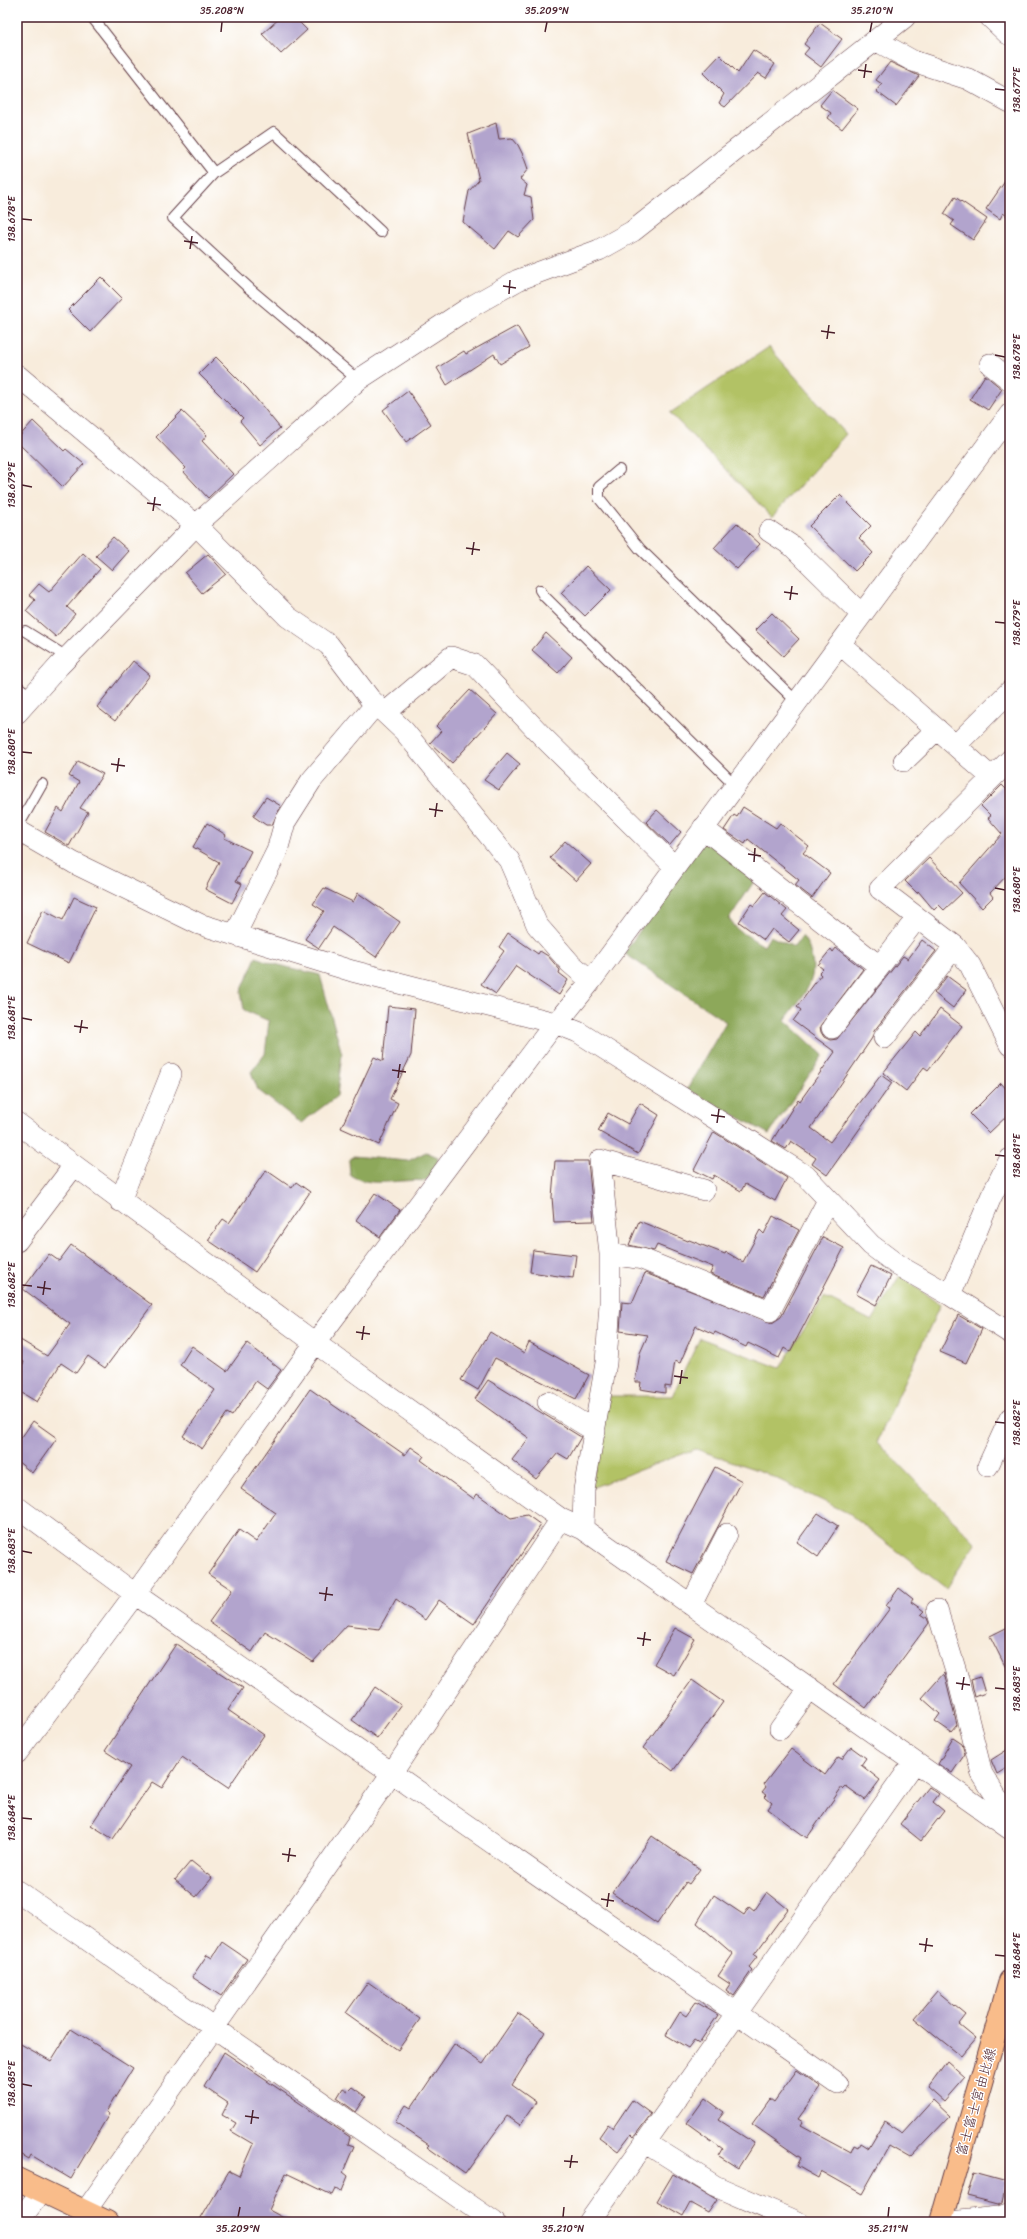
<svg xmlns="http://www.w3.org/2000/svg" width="1027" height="2239" viewBox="0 0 1027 2239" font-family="Sriracha,'Klee One',sans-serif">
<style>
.green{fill:#b2c265;stroke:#7e7048}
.forest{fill:#8da85a;stroke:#6c6442}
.building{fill:#b2a4cd}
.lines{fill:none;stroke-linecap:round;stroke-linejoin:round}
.lane-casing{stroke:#643e46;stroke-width:12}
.street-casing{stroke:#643e46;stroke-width:22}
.primary-casing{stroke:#643e46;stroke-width:24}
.lane{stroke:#fff;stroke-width:10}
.street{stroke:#fff;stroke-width:21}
.primary{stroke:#f9bc8a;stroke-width:22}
.ticks{fill:none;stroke:#4a1f2b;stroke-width:1.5}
.labels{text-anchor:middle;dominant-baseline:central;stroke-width:3;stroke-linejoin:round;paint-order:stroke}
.street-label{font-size:14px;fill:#4a1f2b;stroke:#fff}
.neatline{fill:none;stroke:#4a1f2b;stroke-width:1.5}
.ticks-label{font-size:10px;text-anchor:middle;fill:#4a1f2b}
</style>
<rect width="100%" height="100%" fill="#fff"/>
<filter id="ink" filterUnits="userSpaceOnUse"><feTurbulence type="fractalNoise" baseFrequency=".025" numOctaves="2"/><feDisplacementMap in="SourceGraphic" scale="8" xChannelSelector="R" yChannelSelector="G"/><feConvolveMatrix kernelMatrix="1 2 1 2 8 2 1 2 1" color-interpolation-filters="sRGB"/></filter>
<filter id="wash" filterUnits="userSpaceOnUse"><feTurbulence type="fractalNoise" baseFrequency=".012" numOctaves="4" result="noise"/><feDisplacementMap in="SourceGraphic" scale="16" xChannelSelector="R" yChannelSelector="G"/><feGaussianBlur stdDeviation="0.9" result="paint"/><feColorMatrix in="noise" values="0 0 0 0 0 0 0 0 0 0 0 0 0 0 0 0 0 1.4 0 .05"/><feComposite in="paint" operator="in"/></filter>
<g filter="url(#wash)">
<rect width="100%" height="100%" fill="#f8ecdc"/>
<path class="green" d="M 769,347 L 846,434 L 772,517 L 670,413 Z
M 900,1275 L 940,1305 L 877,1442 L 976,1543 L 946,1588 L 848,1513 L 763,1472 L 696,1449 L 591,1488 L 609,1396 L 672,1396 L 700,1338 L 780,1368 L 824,1297 L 872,1321 Z"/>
<path class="forest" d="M 706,837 L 755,880 L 729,919 L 738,930 L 764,946 L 770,936 L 794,947 L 802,936 C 807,942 809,947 811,955 C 819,983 800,998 785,1020 L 823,1055 L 769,1134 L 687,1089 L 726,1022 L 624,953 Z
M 256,957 C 276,966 298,969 320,975 L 342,1054 L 337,1096 L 301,1123 L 258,1090 L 251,1072 L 265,1054 L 269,1021 L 244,1010 L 241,992 Z
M 426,1152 L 438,1157 L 437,1168 L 425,1181 C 401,1178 371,1189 350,1175 L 349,1161 L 353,1156 L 408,1161 Z"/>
<g id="blocks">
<path class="building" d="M 281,17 L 294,17 L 307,30 L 281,54 L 262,34 Z
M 820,23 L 842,39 L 821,67 L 804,54 L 809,48 L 804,44 Z
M 753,50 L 775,64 L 766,78 L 758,73 L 725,107 L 719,103 L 724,94 L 703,73 L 720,55 L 738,73 Z
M 890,62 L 919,76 L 896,106 L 876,91 L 882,84 L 876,80 Z
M 832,90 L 858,109 L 842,129 L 828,118 L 831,113 L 820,105 Z
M 496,123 L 499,139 L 512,138 L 518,145 L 523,155 L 528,169 L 520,179 L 527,185 L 524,195 L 531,197 L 534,220 L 518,237 L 509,231 L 495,249 L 463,222 L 469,191 L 479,180 L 468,134 Z
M 1010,174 L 1010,218 L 1003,213 L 1000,219 L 986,209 Z
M 955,197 L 987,219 L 973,240 L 951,225 L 954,221 L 944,214 Z
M 101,277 L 122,298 L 90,332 L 68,310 Z
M 517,326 L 529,347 L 500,364 L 494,354 L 447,385 L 437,368 L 464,351 L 466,354 Z
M 216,357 L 248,389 L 280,428 L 260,445 L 240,421 L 243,418 L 199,374 Z
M 985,375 L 1002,389 L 988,410 L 970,399 Z
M 408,391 L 431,424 L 406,442 L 383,410 Z
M 182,411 L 207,435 L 202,441 L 233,474 L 208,498 L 183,471 L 186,468 L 156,437 Z
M 33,421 L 64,451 L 66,449 L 84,464 L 63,487 L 17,442 L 17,439 Z
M 840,495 L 871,526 L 859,538 L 873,553 L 855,571 L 809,526 Z
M 737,523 L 760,544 L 737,569 L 714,548 Z
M 113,537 L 129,551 L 112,570 L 96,556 Z
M 83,553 L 100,569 L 67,607 L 75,614 L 56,637 L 26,611 L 35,600 L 29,595 L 39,584 L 49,592 Z
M 208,554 L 226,574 L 202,593 L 185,573 Z
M 586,566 L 611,590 L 585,616 L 561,593 Z
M 772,613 L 799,639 L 783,656 L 755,630 Z
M 546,633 L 572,657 L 558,673 L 532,650 Z
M 133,661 L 150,675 L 115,721 L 97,707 Z
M 470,690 L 497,714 L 452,763 L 430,743 L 441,731 L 436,726 Z
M 507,753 L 520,764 L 499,790 L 484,780 Z
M 78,761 L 103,774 L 80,808 L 88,812 L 69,846 L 45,832 L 58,808 L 63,812 L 79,782 L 69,776 Z
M 1002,785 L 1010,793 L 1010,872 L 990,893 L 993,897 L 982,908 L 959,883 L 1002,834 L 988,818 L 991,816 L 981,806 Z
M 266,797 L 281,806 L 272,825 L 266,825 L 253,816 Z
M 743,807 L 776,828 L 780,823 L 809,846 L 803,853 L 830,873 L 812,898 L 795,885 L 799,880 L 748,839 L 745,844 L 724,830 L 734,815 L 737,817 Z
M 657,810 L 681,832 L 670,845 L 646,822 Z
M 207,823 L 226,835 L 224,838 L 251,851 L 236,881 L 242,884 L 232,903 L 205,889 L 219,862 L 193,847 Z
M 565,841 L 591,864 L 576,881 L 550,858 Z
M 929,858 L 962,893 L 944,910 L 939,905 L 934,910 L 918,891 L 917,893 L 905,881 Z
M 324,888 L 353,902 L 358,893 L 400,922 L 376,957 L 333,927 L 319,948 L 305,939 L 324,911 L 313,904 Z
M 765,892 L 787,910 L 782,916 L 799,930 L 789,942 L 772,929 L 764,940 L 739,922 L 751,904 L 754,906 Z
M 74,897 L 96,907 L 69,963 L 27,943 L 43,910 L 63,920 Z
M 508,933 L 538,954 L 540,951 L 548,956 L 560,970 L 559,973 L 568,980 L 559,995 L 516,966 L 496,994 L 481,984 L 504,951 L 499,947 Z
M 922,940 L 936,951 L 874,1031 L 872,1038 L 811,1128 L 830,1142 L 881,1075 L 892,1083 L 827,1175 L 812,1164 L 816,1158 L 791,1141 L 786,1149 L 772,1141 L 798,1099 L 800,1101 L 835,1052 L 793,1021 L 801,1010 L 797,1007 L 821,975 L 819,973 L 823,969 L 818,965 L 831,949 L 833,952 L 836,948 L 863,969 L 820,1026 L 821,1032 L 824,1037 L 830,1040 L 837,1039 L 903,956 L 908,959 Z
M 947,976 L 966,990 L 953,1008 L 934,993 Z
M 388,1006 L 415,1009 L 411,1055 L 390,1099 L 398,1103 L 379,1145 L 341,1128 L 374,1057 L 383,1061 Z
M 940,1009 L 962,1026 L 928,1070 L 924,1067 L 906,1091 L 883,1073 L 916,1032 L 920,1036 Z
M 1001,1083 L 1010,1093 L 1010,1113 L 989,1133 L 970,1114 Z
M 640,1103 L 659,1115 L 638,1154 L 598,1131 L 608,1113 L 628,1124 Z
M 714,1132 L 787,1178 L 775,1201 L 745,1184 L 741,1191 L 714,1175 L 712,1179 L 694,1170 Z
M 555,1161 L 588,1161 L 594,1221 L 554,1222 L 552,1197 Z
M 266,1170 L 292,1188 L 296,1182 L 310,1192 L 255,1272 L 208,1240 L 223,1219 L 229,1223 Z
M 375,1193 L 400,1210 L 380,1237 L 356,1220 Z
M 773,1216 L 799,1230 L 764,1296 L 710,1274 L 713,1267 L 657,1245 L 654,1251 L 629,1245 L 639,1221 L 688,1241 L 689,1240 L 725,1254 L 726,1252 L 743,1262 L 760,1230 L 764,1234 Z
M 823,1237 L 844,1248 L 790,1352 L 784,1348 L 779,1358 L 748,1343 L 746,1347 L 715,1332 L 714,1334 L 696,1326 L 680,1363 L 675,1361 L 671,1387 L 665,1386 L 665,1393 L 640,1389 L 641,1382 L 635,1382 L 640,1353 L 648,1335 L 620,1331 L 622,1302 L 632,1303 L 645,1273 L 772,1323 L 781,1317 Z
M 71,1245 L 152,1305 L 105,1368 L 88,1356 L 76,1373 L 61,1363 L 37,1402 L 17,1390 L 17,1374 L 24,1362 L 17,1358 L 17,1338 L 47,1356 L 70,1324 L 23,1289 L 49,1254 L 59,1261 Z
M 533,1250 L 576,1255 L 573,1278 L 530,1272 Z
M 871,1266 L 891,1276 L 876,1305 L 856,1294 Z
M 958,1315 L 982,1329 L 966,1363 L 940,1352 Z
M 490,1332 L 524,1353 L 529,1342 L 589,1375 L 576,1399 L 495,1358 L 478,1390 L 461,1380 Z
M 247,1343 L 281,1370 L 267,1389 L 256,1381 L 232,1416 L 227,1413 L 202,1449 L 183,1436 L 215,1390 L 180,1365 L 192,1346 L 227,1371 Z
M 488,1380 L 581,1437 L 568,1459 L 558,1453 L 536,1479 L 512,1460 L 529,1438 L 475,1399 Z
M 310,1389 L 405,1455 L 411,1447 L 424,1456 L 421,1460 L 474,1499 L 477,1494 L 511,1518 L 527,1515 L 541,1525 L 474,1624 L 439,1600 L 425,1620 L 396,1599 L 379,1629 L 347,1625 L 313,1662 L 265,1632 L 252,1652 L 209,1622 L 232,1590 L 208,1574 L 239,1530 L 256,1542 L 276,1513 L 241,1489 Z
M 33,1421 L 57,1438 L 32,1473 L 17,1461 L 17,1444 Z
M 715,1467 L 742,1481 L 693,1574 L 666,1561 Z
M 818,1513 L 838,1526 L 818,1557 L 797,1542 Z
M 899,1588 L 913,1599 L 911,1602 L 924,1611 L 921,1614 L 927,1618 L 929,1623 L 866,1708 L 834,1684 L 890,1608 L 886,1606 Z
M 1010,1626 L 1010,1676 L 990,1636 Z
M 675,1628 L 695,1639 L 674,1675 L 654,1664 Z
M 176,1644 L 243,1688 L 228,1710 L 264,1735 L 228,1788 L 182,1757 L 162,1788 L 152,1782 L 113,1839 L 91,1825 L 130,1767 L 105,1751 Z
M 944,1673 L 957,1725 L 951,1732 L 935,1721 L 940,1714 L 922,1698 Z
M 980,1677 L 985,1693 L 975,1697 L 971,1680 Z
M 692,1680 L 723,1702 L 673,1771 L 643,1748 Z
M 375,1687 L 401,1705 L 377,1738 L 352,1720 Z
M 953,1738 L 962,1744 L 965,1754 L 952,1773 L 938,1764 Z
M 851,1747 L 866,1758 L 861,1765 L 880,1780 L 865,1800 L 846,1786 L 843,1789 L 842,1787 L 807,1838 L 768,1809 L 772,1803 L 765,1797 L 767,1795 L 762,1792 L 766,1787 L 764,1784 L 791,1749 L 825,1775 L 838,1757 L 842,1759 Z
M 1010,1748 L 1010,1766 L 997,1774 L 991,1760 Z
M 929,1787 L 939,1794 L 933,1802 L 944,1811 L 921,1841 L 900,1824 Z
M 652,1836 L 700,1869 L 689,1884 L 686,1882 L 657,1924 L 612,1893 Z
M 191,1861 L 212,1878 L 196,1897 L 175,1880 Z
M 767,1892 L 788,1909 L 754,1955 L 757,1957 L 749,1967 L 752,1970 L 734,1996 L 726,1990 L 730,1984 L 718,1976 L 733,1954 L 697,1923 L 714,1895 L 744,1915 L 749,1907 L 754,1911 Z
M 222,1942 L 247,1959 L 221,1996 L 192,1977 L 207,1955 L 212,1958 Z
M 368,1982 L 420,2019 L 398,2050 L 346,2013 Z
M 937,1991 L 966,2015 L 959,2024 L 976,2038 L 961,2056 L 914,2018 Z
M 696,2002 L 718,2015 L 699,2043 L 694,2040 L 688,2048 L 666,2035 L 680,2012 L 686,2016 Z
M 518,2013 L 545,2032 L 512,2085 L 536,2102 L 520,2125 L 507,2116 L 465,2174 L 427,2147 L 429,2145 L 395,2122 L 406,2105 L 411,2108 L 454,2044 L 483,2064 Z
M 71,2029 L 133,2068 L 106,2112 L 109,2114 L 71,2179 L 31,2155 L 29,2159 L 17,2152 L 17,2042 L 51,2061 Z
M 224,2052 L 350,2137 L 348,2144 L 354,2146 L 343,2172 L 348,2176 L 342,2191 L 335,2189 L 332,2195 L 286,2173 L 269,2210 L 291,2222 L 199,2222 L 229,2171 L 239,2176 L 253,2144 L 231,2131 L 236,2123 L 222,2115 L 228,2103 L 204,2087 Z
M 947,2061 L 965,2077 L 944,2101 L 928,2087 Z
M 797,2070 L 821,2087 L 798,2119 L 803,2122 L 801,2125 L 851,2152 L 854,2145 L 858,2147 L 860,2143 L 868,2148 L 884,2121 L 903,2133 L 933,2100 L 950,2116 L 910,2158 L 889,2146 L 862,2194 L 821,2171 L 818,2178 L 797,2166 L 801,2158 L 752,2124 L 770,2099 L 774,2102 Z
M 352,2087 L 366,2097 L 356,2112 L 337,2098 L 343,2088 L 348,2091 Z
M 705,2098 L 724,2112 L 718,2120 L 754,2143 L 738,2168 L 719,2156 L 723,2149 L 687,2123 Z
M 632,2100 L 651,2114 L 634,2137 L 631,2134 L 618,2151 L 599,2137 L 608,2124 L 613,2128 Z
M 974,2172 L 1007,2181 L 1002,2202 L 998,2204 L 967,2196 Z
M 673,2174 L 717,2200 L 708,2213 L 690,2203 L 683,2216 L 657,2201 Z"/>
</g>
</g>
<g filter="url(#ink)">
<use href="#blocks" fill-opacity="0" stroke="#643e46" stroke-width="1"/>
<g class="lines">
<defs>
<path id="lane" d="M 92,17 L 214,173 L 173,218 L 250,289 L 358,380
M 214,173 L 274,132 L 381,232
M 619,470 L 599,487 L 599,498 L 640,549 L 797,702
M 540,590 L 544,596 L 735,785
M 25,631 L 67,657
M 17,686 L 32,697
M 17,828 L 42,784"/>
<path id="street" d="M 990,17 L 1008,34
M 877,41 L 913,61 L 968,79 L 1010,102
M 990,364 L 1010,380
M 17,375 L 196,525 L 288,617 L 329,645 L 370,699 L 404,731 L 509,860 L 537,925 L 570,963 L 591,981
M 769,531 L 792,546 L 861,614
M 840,644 L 991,777
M 17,713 L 59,666 L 196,525 L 358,380 L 467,309 L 518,280 L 599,250 L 633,231 L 905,17
M 385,713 L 451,657 L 475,665 L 542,736 L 675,867
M 956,745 L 1010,691
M 1010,760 L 880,889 L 955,946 L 970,965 L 1010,1045
M 904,761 L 937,729
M 703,828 L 879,966
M 17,830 L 74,863 L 199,924 L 352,971 L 555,1023 L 578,1032 L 806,1176 L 871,1245 L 899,1266 L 950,1295 L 1010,1333
M 235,935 L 277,851 L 285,822 L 311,781 L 376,704
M 832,1028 L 917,918
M 884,1038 L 955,946
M 17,1123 L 315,1343 L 561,1519 L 583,1529 L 1010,1829
M 120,1201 L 171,1074
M 17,1241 L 73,1167
M 610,1254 L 642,1259 L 770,1311 L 828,1200
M 950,1295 L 991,1197 L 1010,1159
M 548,1402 L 595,1431
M 988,1466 L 1010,1418
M 17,1507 L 135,1594 L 838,2084
M 583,1529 L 584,1490 L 606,1363 L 610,1303 L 610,1254 L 600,1160 L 704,1190
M 691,1605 L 727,1534
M 937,1610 L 957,1675 L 982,1774 L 1004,1809 L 1001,1822
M 780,1729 L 810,1688
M 17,1753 L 135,1594 L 315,1343 L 555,1023 L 562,1017 L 591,981 L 1010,414
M 17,1891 L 494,2222
M 645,2142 L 715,2186 L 798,2222
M 85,2212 L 392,1773 L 561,1519
M 18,2222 L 42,2191
M 589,2222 L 914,1762
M 941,2222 L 999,2216 L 1010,2212"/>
<path id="primary" d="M 17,2179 L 107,2222
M 941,2222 L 1010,1981"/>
</defs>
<use href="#lane" class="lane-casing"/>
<use href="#street" class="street-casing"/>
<use href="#primary" class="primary-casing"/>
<use href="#lane" class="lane"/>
<use href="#street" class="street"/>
<use href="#primary" class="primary"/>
</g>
</g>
<path class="ticks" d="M 221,32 L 222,22M 545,32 L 547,22M 870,32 L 872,22M 858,70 L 872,72M 864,78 L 866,64M 995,89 L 1005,90M 22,219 L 32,220M 184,241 L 198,243M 190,249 L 192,236M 503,286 L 516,288M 509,294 L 510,280M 821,331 L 835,333M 827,339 L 829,325M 995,355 L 1005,357M 22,485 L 32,487M 147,503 L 161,505M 153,511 L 155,497M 466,548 L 480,550M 472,555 L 474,542M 784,592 L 798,594M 790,600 L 792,586M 995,622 L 1005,623M 22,752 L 32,753M 111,764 L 125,766M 117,772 L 119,758M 429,809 L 443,811M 435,817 L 437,803M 748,854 L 761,856M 754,862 L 755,848M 995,888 L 1005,890M 22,1018 L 32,1020M 74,1026 L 88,1028M 80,1033 L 82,1020M 392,1070 L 406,1072M 398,1078 L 400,1064M 711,1115 L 725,1117M 717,1123 L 719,1109M 995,1155 L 1005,1156M 22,1285 L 32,1286M 37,1287 L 51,1289M 43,1295 L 45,1281M 356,1332 L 370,1334M 362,1340 L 364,1326M 674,1376 L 688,1378M 680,1384 L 682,1370M 995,1422 L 1005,1423M 22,1551 L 32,1553M 319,1593 L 333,1595M 325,1601 L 327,1587M 637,1638 L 651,1640M 643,1646 L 645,1632M 956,1683 L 970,1685M 995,1688 L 1005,1689M 962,1690 L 964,1677M 22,1818 L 32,1819M 282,1854 L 296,1856M 288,1862 L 290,1848M 601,1899 L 614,1901M 607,1907 L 609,1893M 919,1944 L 933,1946M 925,1952 L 927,1938M 995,1955 L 1005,1956M 22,2084 L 32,2086M 245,2116 L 259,2118M 251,2124 L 253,2110M 564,2161 L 578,2162M 570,2168 L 572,2155M 238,2217 L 240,2207M 563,2217 L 564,2207M 888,2217 L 889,2207"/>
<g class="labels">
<g class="street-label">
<text transform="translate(976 2102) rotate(-74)">富士富士宮由比線</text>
</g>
</g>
<rect width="1027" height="2239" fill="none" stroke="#fff" stroke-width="44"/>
<rect x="22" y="22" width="983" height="2195" class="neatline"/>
<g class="ticks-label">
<text x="222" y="14">35.208°N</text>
<text x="547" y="14">35.209°N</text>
<text x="872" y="14">35.210°N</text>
<text transform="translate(1016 90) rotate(-90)" y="4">138.677°E</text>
<text transform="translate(11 219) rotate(-90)" y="4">138.678°E</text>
<text transform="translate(1016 357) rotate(-90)" y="4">138.678°E</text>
<text transform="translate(11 485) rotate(-90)" y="4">138.679°E</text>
<text transform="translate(1016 623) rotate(-90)" y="4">138.679°E</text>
<text transform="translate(11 752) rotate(-90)" y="4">138.680°E</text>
<text transform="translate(1016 890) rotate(-90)" y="4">138.680°E</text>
<text transform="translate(11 1018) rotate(-90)" y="4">138.681°E</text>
<text transform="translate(1016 1156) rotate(-90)" y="4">138.681°E</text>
<text transform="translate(11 1285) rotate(-90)" y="4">138.682°E</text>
<text transform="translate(1016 1423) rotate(-90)" y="4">138.682°E</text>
<text transform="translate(11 1551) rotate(-90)" y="4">138.683°E</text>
<text transform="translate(1016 1689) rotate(-90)" y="4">138.683°E</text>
<text transform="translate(11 1818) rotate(-90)" y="4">138.684°E</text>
<text transform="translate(1016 1956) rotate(-90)" y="4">138.684°E</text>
<text transform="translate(11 2084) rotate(-90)" y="4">138.685°E</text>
<text x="238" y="2232">35.209°N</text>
<text x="563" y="2232">35.210°N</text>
<text x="888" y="2232">35.211°N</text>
</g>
</svg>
